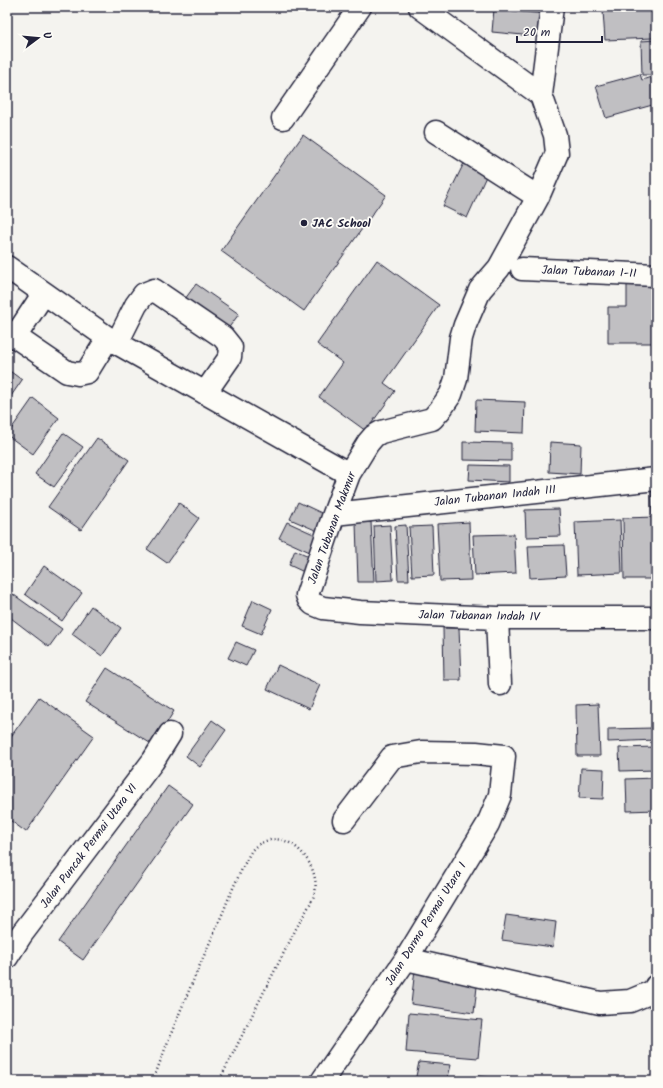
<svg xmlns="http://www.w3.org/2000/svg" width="663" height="1088" viewBox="0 0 663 1088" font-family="Kalam,sans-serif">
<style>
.building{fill:#c0bfc2;stroke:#22223b}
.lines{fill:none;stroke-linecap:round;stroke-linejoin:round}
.minor-casing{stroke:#22223b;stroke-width:25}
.path{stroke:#22223b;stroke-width:2.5;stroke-dasharray:1 3;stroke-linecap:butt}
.minor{stroke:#fdfcf7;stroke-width:22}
.poi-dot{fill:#22223b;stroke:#fdfcf7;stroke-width:1.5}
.labels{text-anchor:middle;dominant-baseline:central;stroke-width:3.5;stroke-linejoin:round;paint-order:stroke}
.poi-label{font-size:12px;font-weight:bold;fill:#22223b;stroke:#fdfcf7;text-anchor:start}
.street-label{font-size:12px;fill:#22223b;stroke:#fdfcf7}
</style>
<rect width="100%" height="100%" fill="#f4f3ef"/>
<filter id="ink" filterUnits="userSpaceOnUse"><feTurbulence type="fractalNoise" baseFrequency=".025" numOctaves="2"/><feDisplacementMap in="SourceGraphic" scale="8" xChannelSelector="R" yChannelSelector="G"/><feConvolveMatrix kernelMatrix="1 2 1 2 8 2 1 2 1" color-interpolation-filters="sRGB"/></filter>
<g filter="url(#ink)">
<path class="building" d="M 498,7 L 529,7 L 528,10 Z
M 494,9 L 545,14 L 543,37 L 492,32 Z
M 652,9 L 653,38 L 605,40 L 603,11 Z
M 656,40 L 656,75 L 642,75 L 641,41 Z
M 640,74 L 642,80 L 651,77 L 656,95 L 656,104 L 606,118 L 596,86 Z
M 303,135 L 386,195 L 304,311 L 221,251 Z
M 465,161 L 488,172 L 467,218 L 443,206 Z
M 377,260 L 439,305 L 384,383 L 395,391 L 366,431 L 319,397 L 343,363 L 317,344 Z
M 627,282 L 656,282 L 656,319 L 653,319 L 653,343 L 608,343 L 608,307 L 627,307 Z
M 196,284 L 239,314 L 227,330 L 185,299 Z
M 7,369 L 22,380 L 7,402 Z
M 33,398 L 59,418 L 33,454 L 7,435 Z
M 476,400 L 525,402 L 524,433 L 475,431 Z
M 63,433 L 83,447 L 54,487 L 35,474 Z
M 97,438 L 129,460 L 81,530 L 48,507 Z
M 463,442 L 511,443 L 511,461 L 463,460 Z
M 550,442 L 581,444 L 580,474 L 549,472 Z
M 470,465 L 509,466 L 509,482 L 469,480 Z
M 651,487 L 656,487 L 656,515 L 652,515 Z
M 298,502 L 330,517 L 322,533 L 290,519 Z
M 179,503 L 199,518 L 167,563 L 147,549 Z
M 559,509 L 561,536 L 526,537 L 525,510 Z
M 656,517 L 656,579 L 624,579 L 623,518 Z
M 620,520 L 622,573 L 577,575 L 575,522 Z
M 287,522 L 320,537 L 312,553 L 279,538 Z
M 371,522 L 374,582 L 358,582 L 356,523 Z
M 469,522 L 471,580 L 440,581 L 437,524 Z
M 390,525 L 393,580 L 376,581 L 374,526 Z
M 406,525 L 409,580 L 398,580 L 395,526 Z
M 432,526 L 434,575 L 412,576 L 409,527 Z
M 514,534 L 516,573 L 475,575 L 473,535 Z
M 564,545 L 566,576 L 530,578 L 528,546 Z
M 295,550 L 311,557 L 304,572 L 289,565 Z
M 44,566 L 82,593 L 62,621 L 25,594 Z
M 7,590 L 62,629 L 49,647 L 7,615 Z
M 253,600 L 272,609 L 261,634 L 242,626 Z
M 91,606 L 121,628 L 102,656 L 72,634 Z
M 443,628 L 459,628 L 461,680 L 444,680 Z
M 236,642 L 254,650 L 246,666 L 228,658 Z
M 278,665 L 320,685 L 309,709 L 267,689 Z
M 107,668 L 174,711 L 153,745 L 85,702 Z
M 39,697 L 94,736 L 26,832 L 7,818 L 7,742 Z
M 598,704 L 600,756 L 577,756 L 576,705 Z
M 212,720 L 226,730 L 200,767 L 186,756 Z
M 654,728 L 655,740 L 608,742 L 608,729 Z
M 656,747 L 656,770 L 620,771 L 619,748 Z
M 581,768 L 604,769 L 603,799 L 579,798 Z
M 656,778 L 656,810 L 627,811 L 626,779 Z
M 168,786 L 193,804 L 83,960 L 58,942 Z
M 506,915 L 556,922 L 553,947 L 502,940 Z
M 415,969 L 478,978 L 474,1013 L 411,1004 Z
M 409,1013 L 482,1020 L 478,1058 L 406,1052 Z
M 419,1062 L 451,1065 L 447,1081 L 415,1081 Z
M 477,1076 L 501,1079 L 501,1081 L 476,1081 Z
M 507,1077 L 545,1080 L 545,1081 L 507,1081 Z"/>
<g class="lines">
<defs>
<path id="minor" d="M 420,7 L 541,95 L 555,135 L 557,153 L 538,197 L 499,268 L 480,290 L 465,325 L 461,338 L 456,379 L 451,394 L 440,410 L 432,419 L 381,432 L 374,436 L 368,443 L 349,474 L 334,514 L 307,595 L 309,600 L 313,604 L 323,608 L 360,612 L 497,618 L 656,618
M 541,95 L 552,7
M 283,118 L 360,7
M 436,132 L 538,197
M 7,267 L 108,338 L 349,474
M 522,269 L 656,275
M 7,331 L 67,372 L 78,374 L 87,372 L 108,338
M 15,337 L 44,293
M 117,343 L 136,305 L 144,294 L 154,290 L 223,337 L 231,347 L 230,357 L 205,393
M 334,514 L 656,479
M 497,618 L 500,684
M 7,957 L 21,935 L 153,761 L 170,734
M 406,959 L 600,1003 L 630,1001 L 654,991 L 656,986
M 322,1081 L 406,959 L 488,824 L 500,795 L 504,756 L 476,753 L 421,752 L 392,757 L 344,820"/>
</defs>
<use href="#minor" class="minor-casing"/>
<path class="path" d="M 153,1081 C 174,1023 199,967 224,910 C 230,894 237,879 245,863 C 248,858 250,852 254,848 C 261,841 273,838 282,840 C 302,845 319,871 315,892 C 314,900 297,925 293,935 C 268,983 244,1032 219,1081"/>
<use href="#minor" class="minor"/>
</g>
</g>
<circle class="poi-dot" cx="304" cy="223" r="4"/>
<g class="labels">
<g class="poi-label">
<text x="312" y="223">JAC School</text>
</g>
<g class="street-label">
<text transform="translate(589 272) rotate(2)">Jalan Tubanan I-II</text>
<text transform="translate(495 496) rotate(-6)">Jalan Tubanan Indah III</text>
<text transform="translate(332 528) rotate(-70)">Jalan Tubanan Makmur</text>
<text transform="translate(479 616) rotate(1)">Jalan Tubanan Indah IV</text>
<text transform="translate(89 846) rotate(-53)">Jalan Puncak Permai Utara VI</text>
<text transform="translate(426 924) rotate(-58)">Jalan Darmo Permai Utara I</text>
</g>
</g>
<rect width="663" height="1088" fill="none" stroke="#fdfcf7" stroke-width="24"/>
<rect x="12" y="12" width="639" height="1064" fill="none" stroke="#22223b" stroke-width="1.5" filter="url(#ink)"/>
<g transform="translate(38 38) rotate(74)" stroke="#fdfcf7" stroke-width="3" paint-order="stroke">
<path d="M0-3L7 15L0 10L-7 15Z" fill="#22223b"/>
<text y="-6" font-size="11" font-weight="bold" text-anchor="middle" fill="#22223b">U</text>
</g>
<path d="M517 36v6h85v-6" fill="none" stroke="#22223b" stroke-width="2"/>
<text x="523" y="36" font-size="12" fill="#22223b" stroke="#fdfcf7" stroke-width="3" paint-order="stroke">20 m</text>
</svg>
